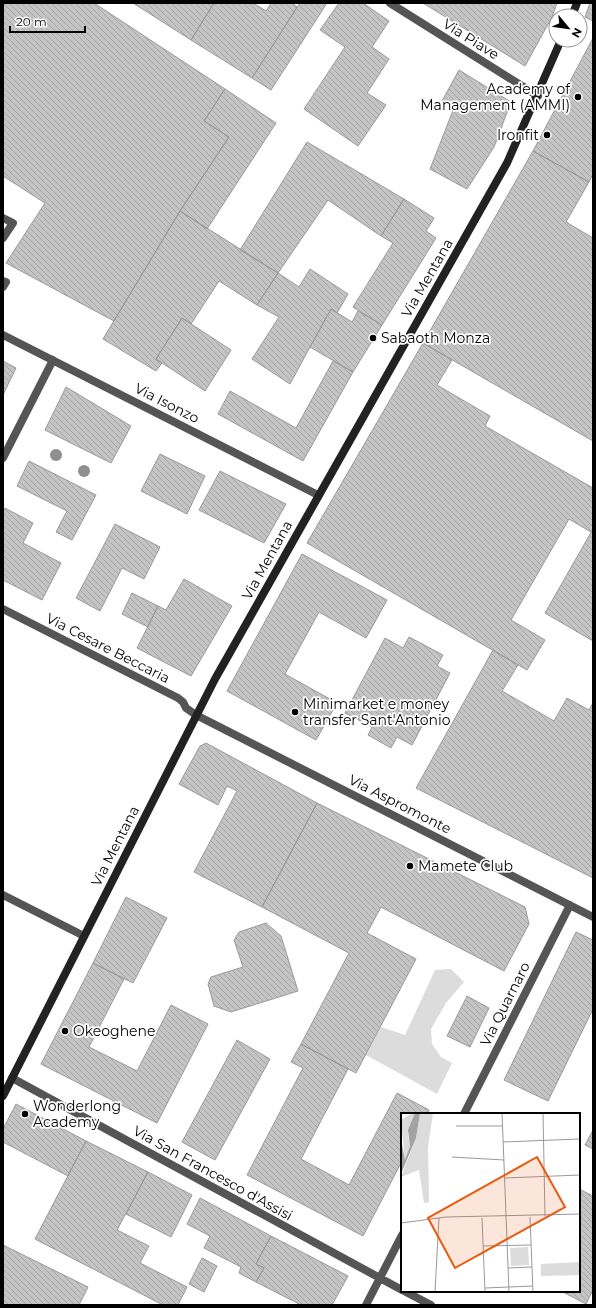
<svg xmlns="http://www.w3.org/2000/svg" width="596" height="1308" viewBox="0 0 596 1308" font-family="Montserrat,sans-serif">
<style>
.green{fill:#dcdcdc}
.building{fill:url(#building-back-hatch);stroke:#999}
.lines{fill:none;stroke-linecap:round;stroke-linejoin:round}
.lane{stroke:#555;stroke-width:8}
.street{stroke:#555;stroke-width:8}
.secondary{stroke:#222;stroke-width:8}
.tree{fill:#8f8f8f}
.poi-dot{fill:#000;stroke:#fff;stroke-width:1.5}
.labels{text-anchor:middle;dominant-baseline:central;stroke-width:3.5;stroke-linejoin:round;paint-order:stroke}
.street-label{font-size:14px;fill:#000;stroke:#fff}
.poi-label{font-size:14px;fill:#000;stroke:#fff;text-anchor:start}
.inset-road{fill:none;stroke:#999;stroke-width:1}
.view{fill:#e8590c;fill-opacity:0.15;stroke:#e8590c;stroke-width:2}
.inset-edge{fill:none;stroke:#000;stroke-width:2}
</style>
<defs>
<pattern id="building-back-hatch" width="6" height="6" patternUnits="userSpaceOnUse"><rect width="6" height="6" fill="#c4c4c4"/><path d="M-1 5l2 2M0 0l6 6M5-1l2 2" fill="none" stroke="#a7a7a7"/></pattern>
</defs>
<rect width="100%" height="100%" fill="#fff"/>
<path class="green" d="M 451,969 L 464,982 L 446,1003 L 431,1029 L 432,1044 L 441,1057 L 452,1063 L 437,1094 L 366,1055 L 381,1027 L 405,1035 L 435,970 Z"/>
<path class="building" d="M 3,3 L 94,3 L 225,89 L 204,121 L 229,137 L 180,211 L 114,321 L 6,263 L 45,203 L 3,176 Z
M 133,3 L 214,3 L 191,40 Z
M 214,3 L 253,3 L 266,11 L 271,3 L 292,3 L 297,7 L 252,78 L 191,40 Z
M 300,3 L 327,3 L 271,90 L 252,78 Z
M 339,3 L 363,3 L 389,21 L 372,47 L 389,59 L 367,93 L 386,105 L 358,146 L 304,109 L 345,47 L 320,30 Z
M 423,3 L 557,3 L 552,17 L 525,66 Z
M 590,3 L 593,3 L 593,21 L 585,17 Z
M 593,38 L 593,174 L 589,182 L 533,151 Z
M 459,70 L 511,102 L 494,147 L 467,189 L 430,169 L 454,108 L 442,101 Z
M 225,89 L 276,123 L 207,229 L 180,211 L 229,137 L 204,121 Z
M 307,142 L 404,199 L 381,236 L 328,200 L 278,273 L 240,250 Z
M 533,151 L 589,182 L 566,222 L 593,238 L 593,441 L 423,343 Z
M 404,199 L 434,218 L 426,231 L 436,238 L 382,325 L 353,307 L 393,243 L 381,236 Z
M 180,211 L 278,273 L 257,305 L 219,281 L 191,324 L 182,318 L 156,359 L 162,363 L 156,371 L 103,339 Z
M 310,269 L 348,294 L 337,313 L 331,309 L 310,347 L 290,384 L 252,359 L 279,317 L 257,305 L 278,273 L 299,287 Z
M 331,309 L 352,322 L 358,311 L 382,325 L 353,372 L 310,347 Z
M 182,318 L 231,350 L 205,391 L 156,359 Z
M 423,343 L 452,360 L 437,385 L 490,416 L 485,426 L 593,488 L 593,529 L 591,532 L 569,519 L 511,620 L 545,640 L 527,670 L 307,543 Z
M 3,361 L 16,368 L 3,395 Z
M 333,361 L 353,372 L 303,461 L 218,414 L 230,391 L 296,428 Z
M 66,387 L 131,426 L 111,463 L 45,430 Z
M 160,454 L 205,476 L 187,514 L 141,491 Z
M 29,461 L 96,495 L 72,540 L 56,532 L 67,511 L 17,486 Z
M 220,471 L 286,504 L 264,543 L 199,510 Z
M 5,508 L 33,523 L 23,543 L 61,563 L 42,600 L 3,580 L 3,512 Z
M 115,524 L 160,547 L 144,579 L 122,568 L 100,611 L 76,598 Z
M 593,529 L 593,641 L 545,613 Z
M 302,554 L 387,600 L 366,638 L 319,612 L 285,674 L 337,703 L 316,740 L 227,691 Z
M 184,579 L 232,606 L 191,676 L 137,648 L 158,606 L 166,610 Z
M 132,593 L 158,606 L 148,627 L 122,614 Z
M 409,637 L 443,655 L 437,666 L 450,673 L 412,745 L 397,737 L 391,748 L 368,735 L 372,727 L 345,713 L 385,638 L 403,648 Z
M 493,650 L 518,665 L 502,691 L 554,721 L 567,698 L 589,710 L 593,703 L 593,878 L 416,788 Z
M 206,743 L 317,803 L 262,907 L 194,872 L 237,791 L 227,786 L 218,805 L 179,784 L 200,746 Z
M 317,803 L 525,907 L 529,924 L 504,971 L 381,907 L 367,933 L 416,959 L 356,1073 L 301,1044 L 349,953 L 262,907 Z
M 126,897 L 167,918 L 133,983 L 93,963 Z
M 266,923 L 281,936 L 298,991 L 231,1012 L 214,1006 L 208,984 L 211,977 L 243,967 L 234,940 L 239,932 Z
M 576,932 L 593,940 L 593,1009 L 548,1101 L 504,1080 Z
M 93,963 L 124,979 L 89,1047 L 137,1071 L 171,1005 L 208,1024 L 157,1123 L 41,1064 Z
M 467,996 L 489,1008 L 470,1047 L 447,1036 Z
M 237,1040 L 270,1059 L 215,1160 L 182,1142 Z
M 301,1044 L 348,1069 L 301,1159 L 349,1185 L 397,1093 L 429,1110 L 427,1114 L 402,1114 L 402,1161 L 363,1236 L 247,1175 L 303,1068 L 291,1062 Z
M 16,1104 L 86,1141 L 68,1176 L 3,1142 L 3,1129 Z
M 593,1130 L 593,1149 L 585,1145 Z
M 86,1141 L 148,1172 L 117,1230 L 149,1246 L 140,1263 L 187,1287 L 178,1305 L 163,1305 L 35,1239 Z
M 148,1172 L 192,1195 L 171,1237 L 126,1214 Z
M 579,1189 L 593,1196 L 593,1290 L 586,1304 L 561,1291 L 579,1291 Z
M 200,1198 L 271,1236 L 256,1264 L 264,1268 L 256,1282 L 239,1273 L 241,1267 L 204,1248 L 210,1236 L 187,1224 Z
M 271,1236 L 348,1276 L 332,1305 L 301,1305 L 256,1282 L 264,1268 L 256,1264 Z
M 3,1245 L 88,1287 L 79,1305 L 3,1305 Z
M 202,1258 L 217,1266 L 204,1292 L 189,1284 Z"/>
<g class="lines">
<path class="lane" d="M 3,218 L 13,223 L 3,238
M 3,281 L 6,282 L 3,287"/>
<path class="street" d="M 390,3 L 538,96
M 3,335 L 318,495
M 3,458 L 53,360
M 3,609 L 178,698 L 183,702 L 186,708 L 196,715 L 593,917
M 3,895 L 84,936
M 12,1078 L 402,1290
M 464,1114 L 570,905
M 404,1291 L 431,1305
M 366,1305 L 402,1235"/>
<path class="secondary" d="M 572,16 L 577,3
M 3,1096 L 215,679 L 507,163 L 561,40"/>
</g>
<g class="tree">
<circle cx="56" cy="455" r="6"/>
<circle cx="84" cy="471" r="6"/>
</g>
<g class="poi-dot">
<circle cx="578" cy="97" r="4"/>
<circle cx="547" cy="135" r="4"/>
<circle cx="373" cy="338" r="4"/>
<circle cx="295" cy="712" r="4"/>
<circle cx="410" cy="866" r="4"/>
<circle cx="65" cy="1031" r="4"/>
<circle cx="25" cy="1114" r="4"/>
</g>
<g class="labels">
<g class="street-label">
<text transform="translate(471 39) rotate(32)">Via Piave</text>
<text transform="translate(427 278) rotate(-60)">Via Mentana</text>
<text transform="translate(167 403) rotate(27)">Via Isonzo</text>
<text transform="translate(267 560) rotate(-61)">Via Mentana</text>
<text transform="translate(108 648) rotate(27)">Via Cesare Beccaria</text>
<text transform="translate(400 804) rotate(27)">Via Aspromonte</text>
<text transform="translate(115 846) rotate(-63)">Via Mentana</text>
<text transform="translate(505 1004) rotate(-63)">Via Quarnaro</text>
<text transform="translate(213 1173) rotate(29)">Via San Francesco d'Assisi</text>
</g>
<g class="poi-label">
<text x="570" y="89" text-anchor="end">Academy of<tspan x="570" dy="16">Management (AMMI)</tspan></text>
<text x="539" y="135" text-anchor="end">Ironfit</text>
<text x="381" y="338">Sabaoth Monza</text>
<text x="303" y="704">Minimarket e money<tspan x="303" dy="16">transfer Sant'Antonio</tspan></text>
<text x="418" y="866">Mamete Club</text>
<text x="73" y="1031">Okeoghene</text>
<text x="33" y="1106">Wonderlong<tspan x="33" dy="16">Academy</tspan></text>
</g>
</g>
<g transform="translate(401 1113)">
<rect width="179" height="179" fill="#fff"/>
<path d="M 127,134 L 128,152 L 110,153 L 109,135 Z" fill="#dcdcdc"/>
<path d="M 11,0 L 14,0 L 7,21 L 9,33 L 4,48 L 0,7 ZM 19,0 L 32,0 L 27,34 L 28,89 L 23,90 L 18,57 L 0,64 L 15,25 ZM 179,149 L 179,162 L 140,163 L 140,151 Z" fill="#dcdcdc"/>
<path d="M 14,0 L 19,0 L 15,25 L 0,61 L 0,26 L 4,47 L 9,33 L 7,17 Z" fill="#a3a3a3"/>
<path class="inset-road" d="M 101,0 L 108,179M 142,0 L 144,103M 55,13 L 102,13M 102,29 L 179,26M 51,44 L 103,47M 104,65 L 179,62M 129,104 L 132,179M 81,105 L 84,179M 0,110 L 45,104 L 179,101M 82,133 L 130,132M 107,155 L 131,154M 84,175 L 132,173M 34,179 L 38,105"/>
<path class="view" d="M 136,44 L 164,94 L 54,155 L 27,105 Z"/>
<rect width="179" height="179" class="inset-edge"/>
</g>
<rect width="596" height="1308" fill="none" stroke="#000000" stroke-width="8"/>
<g transform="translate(568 28) rotate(119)"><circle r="19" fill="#ffffff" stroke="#999999"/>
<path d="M0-3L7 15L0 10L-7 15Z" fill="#000000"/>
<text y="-6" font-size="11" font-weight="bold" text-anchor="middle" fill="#000000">N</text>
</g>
<path d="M10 26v6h75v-6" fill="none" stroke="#000000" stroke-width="2"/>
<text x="16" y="26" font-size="12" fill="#000000" stroke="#ffffff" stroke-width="3" paint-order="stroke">20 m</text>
</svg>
